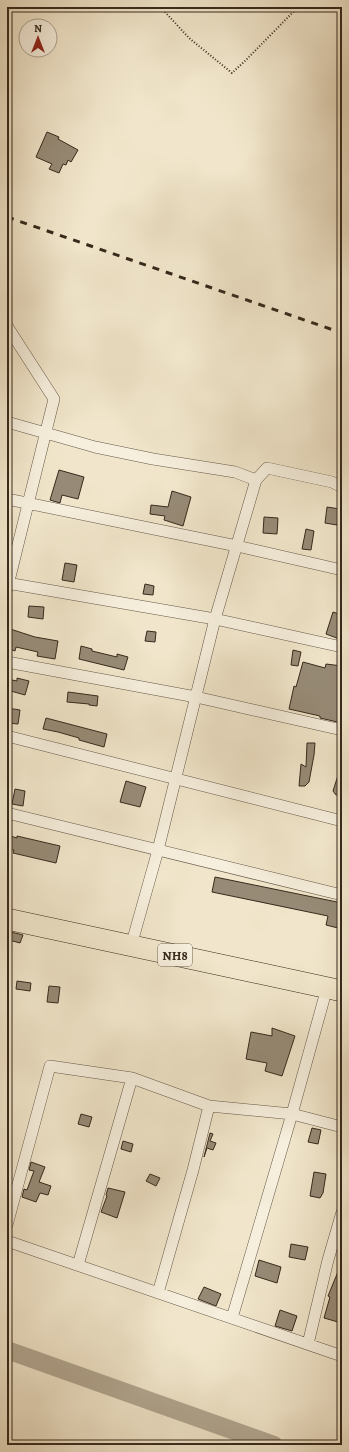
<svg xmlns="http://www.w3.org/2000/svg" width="349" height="1452" viewBox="0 0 349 1452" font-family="Alegreya,serif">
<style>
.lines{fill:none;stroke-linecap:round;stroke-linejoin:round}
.river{stroke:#b1a690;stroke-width:18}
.building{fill:#978b77;stroke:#36291c}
.street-casing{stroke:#655848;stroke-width:12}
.highway-casing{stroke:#36291c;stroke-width:22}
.path{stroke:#36291c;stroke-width:2;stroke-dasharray:1 2;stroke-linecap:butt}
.street{stroke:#f6efdd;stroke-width:11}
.highway{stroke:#f1e6cb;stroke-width:21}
.rail{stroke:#36291c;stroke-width:3;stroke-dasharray:7 7;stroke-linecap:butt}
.labels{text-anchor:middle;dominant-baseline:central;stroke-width:3;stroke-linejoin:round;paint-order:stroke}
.shield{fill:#f6efdd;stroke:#706456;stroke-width:1}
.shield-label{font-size:13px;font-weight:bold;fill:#36291c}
</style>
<rect width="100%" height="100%" fill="#f1e6cb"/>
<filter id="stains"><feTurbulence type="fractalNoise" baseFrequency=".005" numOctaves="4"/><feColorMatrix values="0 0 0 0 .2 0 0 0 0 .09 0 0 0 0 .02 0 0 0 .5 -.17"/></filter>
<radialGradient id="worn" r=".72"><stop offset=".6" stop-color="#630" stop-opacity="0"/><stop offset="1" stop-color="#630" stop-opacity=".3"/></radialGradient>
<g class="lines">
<path class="river" d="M 7,1350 L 274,1445"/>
</g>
<path class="building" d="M 47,132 L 59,137 L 58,139 L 78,150 L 71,162 L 68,160 L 66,165 L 63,164 L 59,173 L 49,169 L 52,164 L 36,157 Z
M 59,470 L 84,477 L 78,499 L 62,495 L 60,503 L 50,500 Z
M 172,491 L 191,497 L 183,526 L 164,520 L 165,516 L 150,514 L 151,505 L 168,507 Z
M 327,507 L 340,509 L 337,525 L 325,523 Z
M 264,517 L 278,518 L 277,534 L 263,533 Z
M 306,529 L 314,531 L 311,550 L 302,549 Z
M 65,563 L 77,565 L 74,582 L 62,580 Z
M 145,584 L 154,586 L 153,595 L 143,594 Z
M 29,606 L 44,607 L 43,619 L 28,617 Z
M 333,612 L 342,615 L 342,640 L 326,634 Z
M 7,628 L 35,637 L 58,641 L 55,659 L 37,656 L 38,652 L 16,647 L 15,651 L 7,648 Z
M 147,631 L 156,632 L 155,642 L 145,641 Z
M 81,646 L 92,649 L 92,651 L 117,657 L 117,654 L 128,657 L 124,670 L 79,659 Z
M 293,650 L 301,652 L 298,666 L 291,665 Z
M 303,662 L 325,668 L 326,664 L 342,666 L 342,723 L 320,718 L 320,716 L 289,709 L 294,686 L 296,687 Z
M 17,678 L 29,681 L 25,695 L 7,690 L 7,679 L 17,681 Z
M 68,692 L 98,696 L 97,706 L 89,705 L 89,704 L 67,702 Z
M 7,708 L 20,710 L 18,724 L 7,723 Z
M 46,718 L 107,734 L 104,747 L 79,740 L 79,738 L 58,732 L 43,729 Z
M 307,743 L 315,743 L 314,755 L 309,782 L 305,786 L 299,786 L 301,764 L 306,767 Z
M 340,769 L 342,769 L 342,795 L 336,795 L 333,791 Z
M 126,781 L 146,787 L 140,807 L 120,802 Z
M 15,789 L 25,791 L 23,806 L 12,804 Z
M 7,835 L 17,838 L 17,836 L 60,846 L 56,863 L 13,853 L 14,850 L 7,849 Z
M 215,877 L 342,903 L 342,929 L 326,925 L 328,916 L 212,892 Z
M 11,932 L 23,935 L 20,943 L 9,940 Z
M 17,981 L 31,983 L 30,991 L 16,989 Z
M 49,986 L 60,987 L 58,1003 L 47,1002 Z
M 272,1028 L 295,1036 L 282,1076 L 265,1071 L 267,1063 L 246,1059 L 251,1032 L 272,1036 Z
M 81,1114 L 92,1117 L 89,1127 L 78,1124 Z
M 312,1128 L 321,1130 L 318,1144 L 308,1142 Z
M 210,1133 L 213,1134 L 210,1141 L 216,1143 L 213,1150 L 207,1148 L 204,1157 Z
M 123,1141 L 133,1144 L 131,1152 L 121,1149 Z
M 31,1162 L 45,1167 L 39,1182 L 51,1186 L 48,1195 L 40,1193 L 36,1202 L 22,1197 L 24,1189 L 27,1190 L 34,1171 L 29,1170 Z
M 314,1172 L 326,1174 L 323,1193 L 320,1198 L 310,1196 Z
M 150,1174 L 160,1178 L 156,1186 L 146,1181 Z
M 108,1188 L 125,1192 L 117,1218 L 101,1212 L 107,1196 L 106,1195 Z
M 291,1244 L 308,1247 L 305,1260 L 289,1257 Z
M 259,1260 L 281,1267 L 277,1283 L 255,1276 Z
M 342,1262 L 342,1309 L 338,1322 L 324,1318 L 330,1297 L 328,1296 Z
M 204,1287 L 221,1294 L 216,1306 L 198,1299 Z
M 280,1310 L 297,1316 L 292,1331 L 275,1326 Z"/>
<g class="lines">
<defs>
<path id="street" d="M 7,326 L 54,399 L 7,589
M 7,422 L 95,447 L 153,459 L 235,472 L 256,480 L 267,468 L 332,482 L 342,487
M 7,499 L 237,546 L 342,570
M 7,583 L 215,619 L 342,647
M 7,662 L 196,697 L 342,730
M 7,736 L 342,821
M 7,813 L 342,895
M 131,946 L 158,850 L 215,619 L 256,480
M 7,1225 L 50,1066 L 132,1078 L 209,1106 L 292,1114 L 342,1127
M 7,1241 L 342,1356
M 78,1265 L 132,1078
M 158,1293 L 193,1170 L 209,1106
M 232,1318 L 292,1114 L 327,988
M 308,1344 L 328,1260 L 342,1212"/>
<path id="highway" d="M 7,919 L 342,991"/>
</defs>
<use href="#street" class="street-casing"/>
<use href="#highway" class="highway-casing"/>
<path class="path" d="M 154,7 L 165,12 L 189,38 L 232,73 L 246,60 L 298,7"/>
<use href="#street" class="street"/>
<use href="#highway" class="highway"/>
<path class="rail" d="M 7,217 L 342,333"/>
</g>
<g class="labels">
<rect class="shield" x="158" y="944" width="34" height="22" rx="3"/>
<g class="shield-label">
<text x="175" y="955">NH8</text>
</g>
</g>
<rect width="349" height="1452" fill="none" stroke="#f1e6cb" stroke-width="24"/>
<rect x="8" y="8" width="333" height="1436" fill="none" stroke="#36291c" stroke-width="2"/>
<rect x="12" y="12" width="325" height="1428" fill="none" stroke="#36291c"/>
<g transform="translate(38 38)"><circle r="19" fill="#f6efdd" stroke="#a9a090"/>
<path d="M0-3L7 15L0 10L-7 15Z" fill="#8f2418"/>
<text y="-6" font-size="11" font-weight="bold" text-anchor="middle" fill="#36291c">N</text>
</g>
<rect width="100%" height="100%" filter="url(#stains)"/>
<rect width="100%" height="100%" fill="url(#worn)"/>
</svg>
